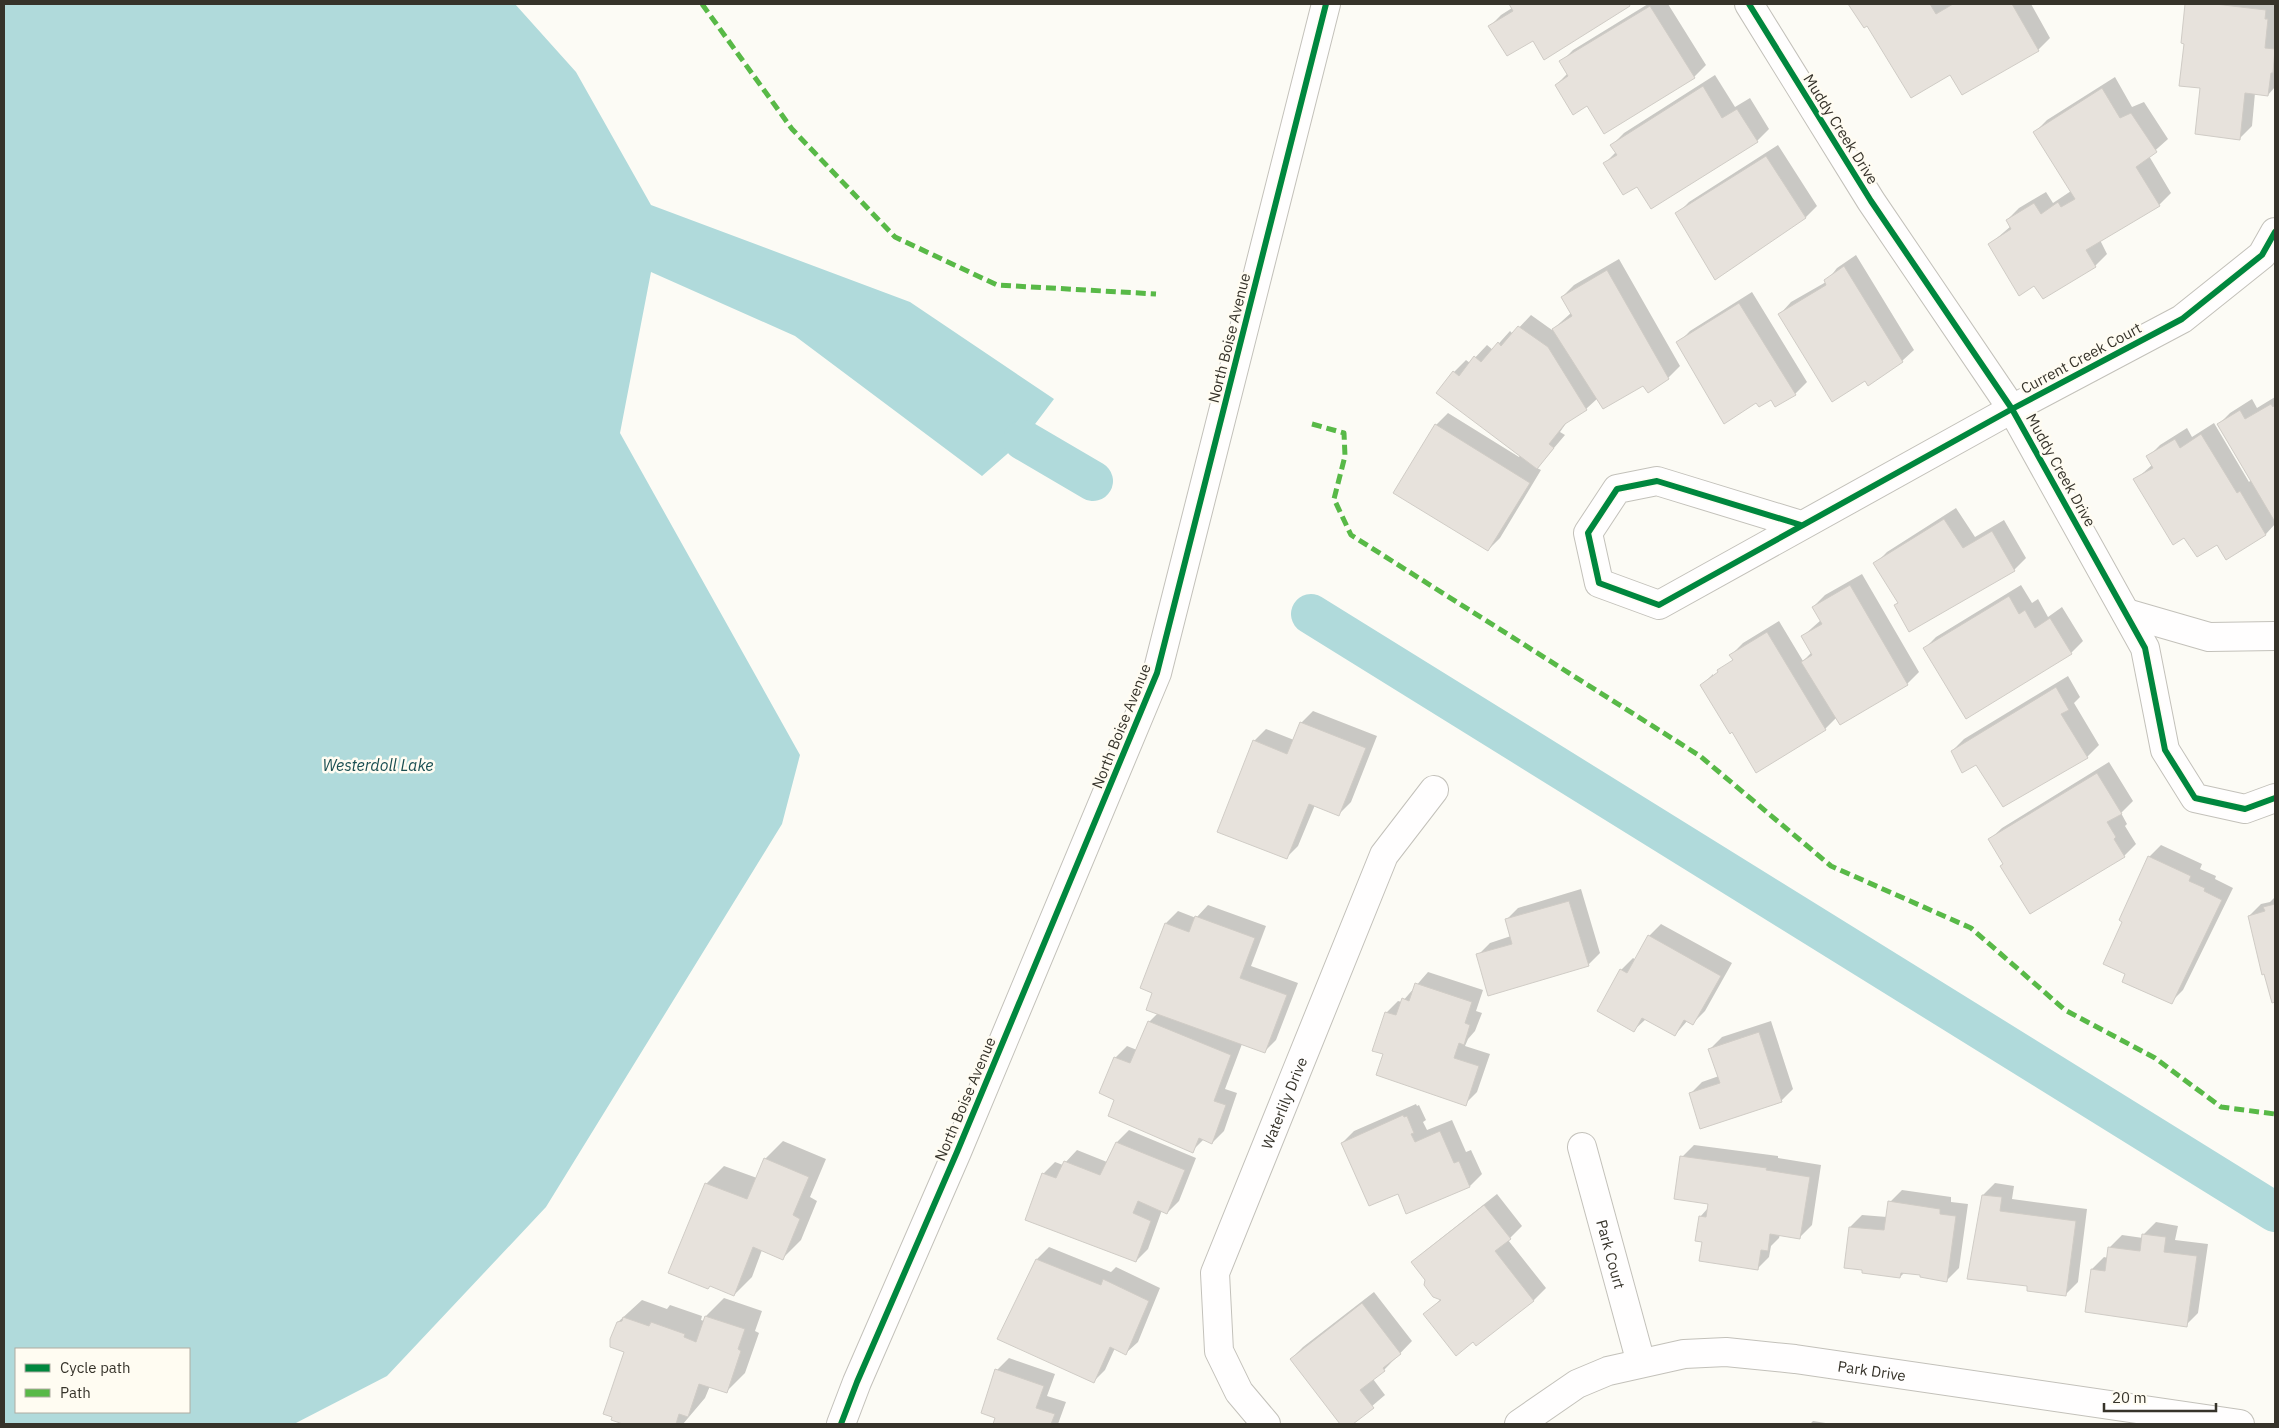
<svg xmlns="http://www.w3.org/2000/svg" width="2279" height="1428" viewBox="0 0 2279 1428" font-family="'IBM Plex Sans',sans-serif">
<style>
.water{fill:#b0dadb;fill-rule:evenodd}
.shadow{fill:#0003}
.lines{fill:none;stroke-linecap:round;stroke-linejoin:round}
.canal{stroke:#b0dadb;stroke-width:40}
.building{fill:#e7e2dc;stroke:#d0ccc6}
.minor-casing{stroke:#c3c1ba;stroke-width:30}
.minor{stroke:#fffefe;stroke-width:28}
.quiet{stroke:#58b947;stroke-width:5;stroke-dasharray:10 5;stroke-linecap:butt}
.cycleway-casing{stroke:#fffcf2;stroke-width:9}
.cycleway{stroke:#00873e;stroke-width:6}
.labels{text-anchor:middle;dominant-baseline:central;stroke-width:5;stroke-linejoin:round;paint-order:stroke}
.street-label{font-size:15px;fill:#36332a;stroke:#fffcf2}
.water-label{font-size:16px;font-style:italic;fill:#194e51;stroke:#fffcf2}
</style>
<rect width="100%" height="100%" fill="#fcfbf5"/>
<path class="water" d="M 4,4 L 515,4 L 576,72 L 651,205 L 910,302 L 1054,399 L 1023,440 L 982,476 L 795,336 L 651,272 L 620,433 L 800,755 L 782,824 L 546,1207 L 387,1376 L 294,1424 L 4,1424 ZM 16,1349 L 189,1349 L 189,1412 L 16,1412 Z"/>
<path class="shadow" d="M 1510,4 L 1630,4 L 1489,27 L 1501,15 L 1512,8 Z
M 1648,4 L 1668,4 L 1706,65 L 1694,77 L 1587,104 L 1556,85 L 1568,73 L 1561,62 L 1573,50 Z
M 1849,4 L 2031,4 L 2050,38 L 2038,50 L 1963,94 L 1951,73 L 1868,24 L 1864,27 Z
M 2187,4 L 2275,4 L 2275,87 L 2268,95 L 2255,93 L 2252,126 L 2240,138 L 2201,87 L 2185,43 L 2182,42 Z
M 1715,75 L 1735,107 L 1750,98 L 1769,129 L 1757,141 L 1604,164 L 1616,152 L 1612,145 L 1624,133 Z
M 2115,77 L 2132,107 L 2144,102 L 2168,139 L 2149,156 L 2171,193 L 2159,205 L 2100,240 L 2107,254 L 2095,266 L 2035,284 L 1990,244 L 2011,226 L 2007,220 L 2019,208 L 2046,192 L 2053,203 L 2071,191 L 2035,132 L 2047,120 Z
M 1778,145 L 1817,206 L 1805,218 L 1677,214 L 1689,202 Z
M 1856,255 L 1914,350 L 1902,361 L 1865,379 L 1780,314 L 1791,302 L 1826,282 L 1837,268 Z
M 1619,259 L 1680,366 L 1668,378 L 1598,398 L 1586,409 L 1569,419 L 1560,432 L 1565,435 L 1537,468 L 1541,470 L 1500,538 L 1488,550 L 1436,425 L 1448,413 L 1519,457 L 1520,455 L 1454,372 L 1466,360 L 1470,363 L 1487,345 L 1493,350 L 1510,331 L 1513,334 L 1531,315 L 1552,330 L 1571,313 L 1562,297 L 1574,285 Z
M 1752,292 L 1807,382 L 1795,394 L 1757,401 L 1678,343 L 1690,331 Z
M 2275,397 L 2275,524 L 2266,534 L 2227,558 L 2218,543 L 2185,537 L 2135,480 L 2152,465 L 2148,457 L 2160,445 L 2187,428 L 2192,437 L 2214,423 L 2249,482 L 2251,480 L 2218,425 L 2230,413 L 2252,399 L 2257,408 Z
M 1956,508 L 1975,537 L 2004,520 L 2026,558 L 2014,570 L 1895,605 L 1899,602 L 1875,564 L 1887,552 Z
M 1862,574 L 1919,672 L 1907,684 L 1837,717 L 1825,729 L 1732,730 L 1702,685 L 1713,674 L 1713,677 L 1739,658 L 1737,656 L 1714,673 L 1733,659 L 1731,655 L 1743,643 L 1779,621 L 1803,661 L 1812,652 L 1803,636 L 1821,620 L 1813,607 L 1825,595 Z
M 2021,585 L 2032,603 L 2038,599 L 2048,617 L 2062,607 L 2083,641 L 2071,653 L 1924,649 L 1936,637 Z
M 2068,676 L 2080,697 L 2074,703 L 2099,745 L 2087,757 L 1977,764 L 1952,751 L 1964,739 Z
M 1313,711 L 1377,736 L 1351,802 L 1339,814 L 1315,805 L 1298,846 L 1286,858 L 1254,741 L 1266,729 L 1294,740 L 1301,723 Z
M 2109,762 L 2133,801 L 2121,813 L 2127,824 L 2125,826 L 2136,844 L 2124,856 L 2004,863 L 1990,839 L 2002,828 Z
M 2161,845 L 2202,864 L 2200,869 L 2216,876 L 2215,879 L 2233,888 L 2183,990 L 2171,1002 L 2127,974 L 2149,857 Z
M 1581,889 L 1600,953 L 1588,965 L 1478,955 L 1490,943 L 1511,936 L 1506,920 L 1518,908 Z
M 2275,897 L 2275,1001 L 2272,1002 L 2249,916 L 2261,904 L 2270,902 Z
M 1208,905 L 1266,926 L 1251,966 L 1298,983 L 1276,1040 L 1264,1052 L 1242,1044 L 1225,1089 L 1237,1093 L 1224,1131 L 1212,1143 L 1204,1139 L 1192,1151 L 1116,1099 L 1115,1058 L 1127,1046 L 1137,1050 L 1149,1022 L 1158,1013 L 1153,992 L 1142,988 L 1166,923 L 1178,911 L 1196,918 Z
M 1661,924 L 1732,963 L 1705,1011 L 1693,1023 L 1688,1020 L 1675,1035 L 1646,1019 L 1634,1030 L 1621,970 L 1633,958 L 1636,960 L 1649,936 Z
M 1428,972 L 1483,990 L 1476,1011 L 1482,1013 L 1475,1031 L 1468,1039 L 1465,1046 L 1490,1054 L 1477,1092 L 1465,1104 L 1385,1053 L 1386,1013 L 1398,1001 L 1402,1002 Z
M 1771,1021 L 1793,1089 L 1781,1101 L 1690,1094 L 1702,1082 L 1719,1076 L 1710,1049 L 1722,1037 Z
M 1416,1104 L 1417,1106 L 1419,1105 L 1426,1120 L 1423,1122 L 1427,1130 L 1452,1120 L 1466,1152 L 1471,1150 L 1482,1174 L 1470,1186 L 1407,1213 L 1398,1192 L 1342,1143 L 1354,1131 Z
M 1129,1130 L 1196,1158 L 1179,1201 L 1167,1213 L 1162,1210 L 1148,1249 L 1136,1261 L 1043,1174 L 1055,1162 L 1063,1165 L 1077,1150 L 1107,1162 L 1117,1142 Z
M 783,1141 L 826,1159 L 810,1197 L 817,1201 L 801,1240 L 783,1258 L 762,1250 L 752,1277 L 734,1295 L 706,1184 L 724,1166 L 757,1178 L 765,1159 Z
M 1694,1145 L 1778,1156 L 1778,1158 L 1821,1165 L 1812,1225 L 1800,1237 L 1780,1234 L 1779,1238 L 1771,1246 L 1769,1257 L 1757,1269 L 1703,1241 L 1700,1217 L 1708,1208 L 1709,1203 L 1682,1157 Z
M 1995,1183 L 2014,1186 L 2012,1199 L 2087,1209 L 2078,1282 L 2066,1294 L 2029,1285 L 1983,1195 Z
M 1902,1190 L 1951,1197 L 1951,1202 L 1968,1204 L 1959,1268 L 1947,1280 L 1922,1274 L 1905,1272 L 1900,1277 L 1850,1227 L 1862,1215 L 1887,1217 L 1890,1202 Z
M 1497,1194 L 1522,1226 L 1508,1240 L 1546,1288 L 1534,1300 L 1476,1344 L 1474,1341 L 1425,1314 L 1441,1299 L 1413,1262 L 1425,1251 Z
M 2156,1222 L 2178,1226 L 2175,1240 L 2208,1244 L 2198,1313 L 2186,1325 L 2086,1311 L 2092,1269 L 2104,1257 L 2108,1258 L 2110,1247 L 2122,1235 L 2143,1238 L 2144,1234 Z
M 1049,1247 L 1111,1272 L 1116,1267 L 1160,1288 L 1138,1342 L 1126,1353 L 1115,1348 L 1105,1370 L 1093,1382 L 999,1338 L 1037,1259 Z
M 1374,1292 L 1412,1341 L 1384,1370 L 1373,1379 L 1385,1395 L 1351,1424 L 1341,1424 L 1291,1359 L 1303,1347 Z
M 724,1298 L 762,1311 L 755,1331 L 759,1333 L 745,1373 L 727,1391 L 710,1386 L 705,1398 L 683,1424 L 627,1424 L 613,1419 L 625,1351 L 618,1322 L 642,1300 L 667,1309 L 670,1305 L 702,1316 L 701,1320 L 704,1321 L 706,1316 Z
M 1009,1358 L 1055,1374 L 1047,1396 L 1066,1402 L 1058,1424 L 994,1424 L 997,1417 L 997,1370 Z
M 1813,1421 L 1832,1424 L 1810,1424 Z"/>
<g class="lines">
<path class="canal" d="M 1023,440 L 1093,481
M 1311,614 L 2275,1212"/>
</g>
<path class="building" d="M 1509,4 L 1629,4 L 1630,6 L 1544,60 L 1533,41 L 1507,56 L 1488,26 L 1513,11 Z
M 1848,4 L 1930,4 L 1936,14 L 1953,4 L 2012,4 L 2039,51 L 1962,95 L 1950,75 L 1911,98 L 1867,26 L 1864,28 Z
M 2185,4 L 2215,4 L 2266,10 L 2265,19 L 2268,19 L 2265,48 L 2275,49 L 2273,73 L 2271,73 L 2268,96 L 2245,93 L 2240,140 L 2195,134 L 2200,88 L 2179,86 L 2184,44 L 2181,43 Z
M 1650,6 L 1695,78 L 1604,134 L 1587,106 L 1573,115 L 1555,85 L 1568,76 L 1559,61 Z
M 1703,86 L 1722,118 L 1737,109 L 1758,142 L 1651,209 L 1637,187 L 1623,195 L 1603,163 L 1617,155 L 1610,145 Z
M 2102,88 L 2120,118 L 2131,113 L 2157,152 L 2136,167 L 2160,206 L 2086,250 L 2096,267 L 2043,299 L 2034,286 L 2019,296 L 1988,244 L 2011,229 L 2006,220 L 2034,203 L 2041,214 L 2058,202 L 2061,207 L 2075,199 L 2033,132 Z
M 1766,156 L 1806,218 L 1715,280 L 1675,213 Z
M 1844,266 L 1903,362 L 1868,386 L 1865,381 L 1832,402 L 1778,314 L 1826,285 L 1824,280 Z
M 1607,270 L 1669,379 L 1648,393 L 1643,386 L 1603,409 L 1552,329 L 1572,316 L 1561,297 Z
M 1739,303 L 1796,395 L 1775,407 L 1771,400 L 1759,407 L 1756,403 L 1724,424 L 1676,342 Z
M 1518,326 L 1548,347 L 1587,410 L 1565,424 L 1549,444 L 1554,448 L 1537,469 L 1436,393 L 1453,371 L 1459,376 L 1474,356 L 1481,362 L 1498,342 L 1501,346 Z
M 2271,404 L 2273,407 L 2275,405 L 2275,522 L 2217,424 L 2240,410 L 2245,419 Z
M 1435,424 L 1530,483 L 1488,551 L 1393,493 Z
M 2201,434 L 2237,493 L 2240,491 L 2266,535 L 2226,560 L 2217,545 L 2197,557 L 2184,538 L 2173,545 L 2133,479 L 2153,468 L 2146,456 L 2175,439 L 2180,448 Z
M 1944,519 L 1963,548 L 1992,531 L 2015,571 L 1909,632 L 1894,605 L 1898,603 L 1873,563 Z
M 1850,585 L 1908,685 L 1840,725 L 1801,662 L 1812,655 L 1801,636 L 1822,624 L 1812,607 Z
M 2009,596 L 2019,614 L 2025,610 L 2035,628 L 2050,618 L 2072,654 L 1966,719 L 1923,648 Z
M 1767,632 L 1826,730 L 1756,773 L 1732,732 L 1730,734 L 1700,685 L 1718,672 L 1717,670 L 1733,660 L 1729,655 Z
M 2056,687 L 2069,710 L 2061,714 L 2088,758 L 2003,807 L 1976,765 L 1962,773 L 1951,751 Z
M 1300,722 L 1366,748 L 1339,816 L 1309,804 L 1287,859 L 1217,832 L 1253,740 L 1287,754 Z
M 2097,773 L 2122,814 L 2107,822 L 2116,837 L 2114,839 L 2125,857 L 2030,914 L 2000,866 L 2003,864 L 1988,839 Z
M 2148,856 L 2191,876 L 2189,881 L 2205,888 L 2204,891 L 2222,900 L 2172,1004 L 2122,982 L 2125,974 L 2103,964 L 2122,922 L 2119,920 Z
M 1569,901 L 1589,966 L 1488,996 L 1476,954 L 1512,944 L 1505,919 Z
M 2275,904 L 2275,1002 L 2272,1003 L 2264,974 L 2262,975 L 2248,916 L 2265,911 L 2263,907 Z
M 1195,916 L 1255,938 L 1240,978 L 1287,995 L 1265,1053 L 1146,1010 L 1152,993 L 1140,988 L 1165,923 L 1189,932 Z
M 1648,935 L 1721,976 L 1693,1025 L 1684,1020 L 1675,1036 L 1642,1018 L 1634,1032 L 1597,1011 L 1620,969 L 1627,973 Z
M 1415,983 L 1472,1002 L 1465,1023 L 1470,1025 L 1464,1045 L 1459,1043 L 1454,1058 L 1479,1066 L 1466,1106 L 1376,1075 L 1383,1054 L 1372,1051 L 1385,1012 L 1396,1015 L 1402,998 L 1409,1001 Z
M 1148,1021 L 1231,1055 L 1214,1101 L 1226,1105 L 1212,1144 L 1199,1138 L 1193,1153 L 1108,1116 L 1114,1100 L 1099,1093 L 1114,1057 L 1130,1063 Z
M 1759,1032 L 1782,1102 L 1700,1129 L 1689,1093 L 1720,1083 L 1708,1049 Z
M 1403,1115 L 1404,1117 L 1407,1116 L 1414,1133 L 1411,1134 L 1415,1142 L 1440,1131 L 1454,1163 L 1459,1161 L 1470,1187 L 1406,1214 L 1398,1194 L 1369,1206 L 1341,1143 Z
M 1116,1142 L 1185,1170 L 1167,1214 L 1138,1201 L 1133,1213 L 1151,1221 L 1136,1262 L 1025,1220 L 1042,1173 L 1056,1178 L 1064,1161 L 1100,1175 Z
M 1680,1156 L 1767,1168 L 1766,1170 L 1810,1177 L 1800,1239 L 1770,1234 L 1768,1251 L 1761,1250 L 1758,1270 L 1699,1261 L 1702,1242 L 1695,1241 L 1699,1216 L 1706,1217 L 1708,1204 L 1674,1199 Z
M 764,1158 L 809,1177 L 793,1215 L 800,1219 L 783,1260 L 753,1247 L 734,1296 L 710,1286 L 708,1289 L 668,1273 L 705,1183 L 747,1199 Z
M 1982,1195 L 2002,1197 L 2000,1211 L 2076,1221 L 2066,1296 L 2027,1291 L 2027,1286 L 1967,1279 Z
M 1888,1201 L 1940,1209 L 1940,1214 L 1956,1216 L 1947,1282 L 1920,1277 L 1920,1275 L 1901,1273 L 1900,1278 L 1862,1273 L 1862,1270 L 1844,1268 L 1849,1227 L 1884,1230 Z
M 1484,1205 L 1511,1239 L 1495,1251 L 1534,1301 L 1476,1346 L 1473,1342 L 1456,1356 L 1423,1314 L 1441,1300 L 1433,1297 L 1424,1285 L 1425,1280 L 1411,1262 Z
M 2142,1234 L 2166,1237 L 2164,1252 L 2197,1256 L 2187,1327 L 2085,1312 L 2091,1269 L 2105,1271 L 2108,1247 L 2140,1251 Z
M 1036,1259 L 1101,1285 L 1103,1279 L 1149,1301 L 1126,1355 L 1110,1347 L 1094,1383 L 997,1339 Z
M 1362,1303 L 1401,1354 L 1383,1368 L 1385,1371 L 1360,1390 L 1374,1408 L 1353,1424 L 1340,1424 L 1290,1359 Z
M 705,1316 L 745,1329 L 738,1349 L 741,1351 L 727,1393 L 699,1384 L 688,1417 L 679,1414 L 676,1424 L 623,1424 L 611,1420 L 612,1417 L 603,1414 L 624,1352 L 610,1347 L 610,1339 L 617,1322 L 622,1321 L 623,1317 L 649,1326 L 651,1322 L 685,1334 L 684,1337 L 696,1342 Z
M 995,1369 L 1044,1386 L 1036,1408 L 1055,1414 L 1051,1424 L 993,1424 L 995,1418 L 981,1413 Z"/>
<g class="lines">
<defs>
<g id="minor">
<path d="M 1749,4 L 1871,201 L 2012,409 L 2145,648 L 2165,750 L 2195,798 L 2245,809 L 2275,798"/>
<path d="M 1801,525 L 1657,481 L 1617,489 L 1588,533 L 1599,583 L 1659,605 L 2012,409 L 2182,319 L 2262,255 L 2275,232"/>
<path d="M 2126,613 L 2209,637 L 2275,636"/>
<path id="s1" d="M 1582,1147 L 1641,1363"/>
<path d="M 841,1424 L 857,1382 L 957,1152 L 1157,673 L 1326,4"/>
<path id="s2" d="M 1266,1424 L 1239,1392 L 1219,1351 L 1215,1273 L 1384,855 L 1434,790"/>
<path id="s3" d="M 1519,1424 L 1577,1384 L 1608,1371 L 1684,1354 L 1726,1352 L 1795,1359 L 2240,1424"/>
</g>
</defs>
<use href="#minor" class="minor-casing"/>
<use href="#minor" class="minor"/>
<path class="quiet" d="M 702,4 L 792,129 L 895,237 L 997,285 L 1156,294
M 1312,424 L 1344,433 L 1345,456 L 1334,499 L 1351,535 L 1700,756 L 1831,866 L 1971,928 L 2065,1010 L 2155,1058 L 2221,1107 L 2275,1114"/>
<defs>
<path id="cycleway" d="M 1749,4 L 1871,201 L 2012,409 L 2145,648 L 2165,750 L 2195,798 L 2245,809 L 2275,798
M 1801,525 L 1657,481 L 1617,489 L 1588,533 L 1599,583 L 1659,605 L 2012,409 L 2182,319 L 2262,255 L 2275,232
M 841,1424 L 857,1382 L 957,1152 L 1157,673 L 1326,4"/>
</defs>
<use href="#cycleway" class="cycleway-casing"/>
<use href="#cycleway" class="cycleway"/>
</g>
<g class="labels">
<g class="street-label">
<text transform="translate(1841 129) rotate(58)">Muddy Creek Drive</text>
<text transform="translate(1229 338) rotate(-76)">North Boise Avenue</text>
<text transform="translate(2081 358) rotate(-28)">Current Creek Court</text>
<text transform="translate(2061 470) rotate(61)">Muddy Creek Drive</text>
<text transform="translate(1121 726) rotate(-68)">North Boise Avenue</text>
<text transform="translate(965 1099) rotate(-67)">North Boise Avenue</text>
<text stroke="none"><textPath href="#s2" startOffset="349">Waterlily Drive</textPath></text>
<text stroke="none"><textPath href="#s1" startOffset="111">Park Court</textPath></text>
<text stroke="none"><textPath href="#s3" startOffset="371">Park Drive</textPath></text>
</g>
<g class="water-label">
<text x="378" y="765">Westerdoll Lake</text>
</g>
</g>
<rect width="2279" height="1428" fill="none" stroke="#36332a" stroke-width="10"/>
<rect x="15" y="1348" width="175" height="65" fill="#fffcf2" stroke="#afaca2"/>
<rect x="25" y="1364" width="25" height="8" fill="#00873e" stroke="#afaca2"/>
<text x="60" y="1373" font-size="15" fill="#36332a">Cycle path</text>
<rect x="25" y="1389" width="25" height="8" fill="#58b947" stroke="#afaca2"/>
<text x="60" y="1398" font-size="15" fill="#36332a">Path</text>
<path d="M2104 1403v8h112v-8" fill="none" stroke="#36332a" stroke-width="2.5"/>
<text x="2112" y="1403" font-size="15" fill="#36332a" stroke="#fffcf2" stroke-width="4" paint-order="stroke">20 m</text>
</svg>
